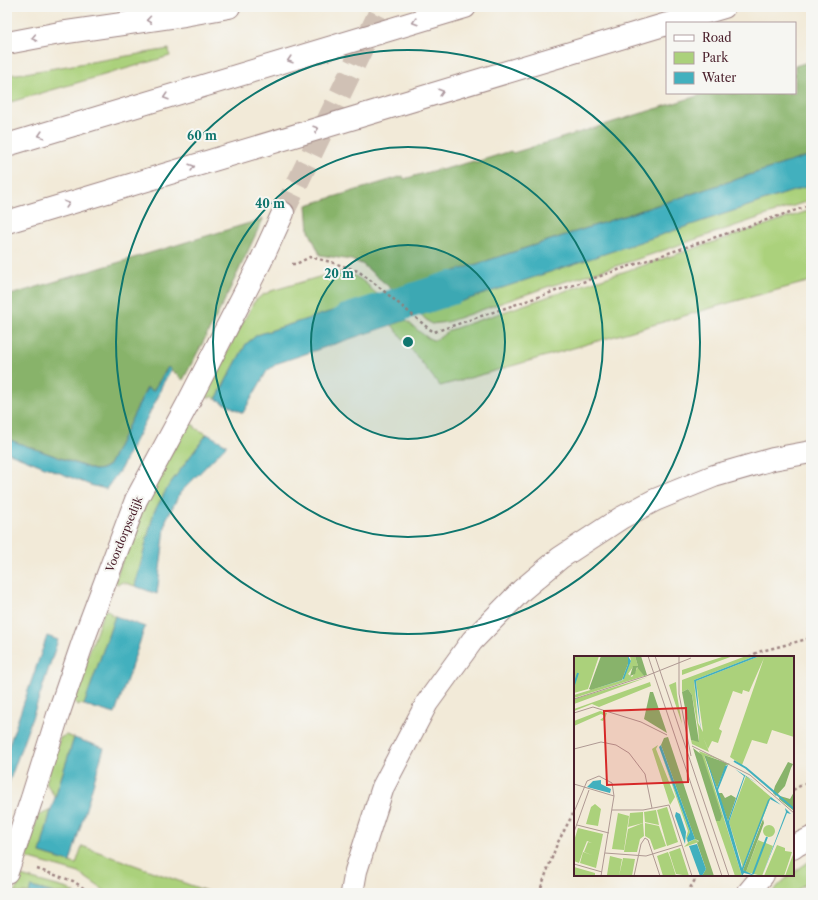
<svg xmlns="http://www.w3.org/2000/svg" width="818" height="900" viewBox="0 0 818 900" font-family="'Libre Caslon Text',serif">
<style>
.green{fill:#abd17b;stroke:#7a7853}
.forest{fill:#88b36b;stroke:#69694b}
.water{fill:#42b0be;stroke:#466874}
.pier{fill:#f2ead8}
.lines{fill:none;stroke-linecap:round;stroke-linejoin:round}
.canal{stroke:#42b0be;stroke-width:34}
.minor-tunnel{stroke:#d0c1b5;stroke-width:22;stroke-dasharray:22 11;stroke-linecap:butt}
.minor-casing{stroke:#9e8482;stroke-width:24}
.motorway-casing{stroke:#9e8482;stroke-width:24}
.path{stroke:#9e8482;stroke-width:2.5;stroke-dasharray:3 3;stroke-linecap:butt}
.minor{stroke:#fff;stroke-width:22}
.motorway{stroke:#fff;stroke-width:22}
.oneway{stroke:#ae9aa0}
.ring{fill:none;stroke:#0f766e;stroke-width:2}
.labels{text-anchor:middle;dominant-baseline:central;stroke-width:4;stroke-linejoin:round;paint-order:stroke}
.street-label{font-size:11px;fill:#4a1f2b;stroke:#f6f6f2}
.inset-river{fill:none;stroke:#42b0be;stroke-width:2}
.inset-road{fill:none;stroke:#af9993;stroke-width:1}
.view{fill:#d62828;fill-opacity:0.15;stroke:#d62828;stroke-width:2}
.inset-edge{fill:none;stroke:#4a1f2b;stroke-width:2}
.centre{fill:#0f766e;stroke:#f6f6f2;stroke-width:2}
.ring-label{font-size:12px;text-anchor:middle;font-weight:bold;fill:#0f766e;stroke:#f6f6f2;stroke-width:4;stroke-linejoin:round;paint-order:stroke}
</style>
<rect width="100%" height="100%" fill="#f6f6f2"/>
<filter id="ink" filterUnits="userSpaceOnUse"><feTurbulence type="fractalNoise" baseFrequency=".025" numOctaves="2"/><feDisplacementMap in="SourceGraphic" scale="8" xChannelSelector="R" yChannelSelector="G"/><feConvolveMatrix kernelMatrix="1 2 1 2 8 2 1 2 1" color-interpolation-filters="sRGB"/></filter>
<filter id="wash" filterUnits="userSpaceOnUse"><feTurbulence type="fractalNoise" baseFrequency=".012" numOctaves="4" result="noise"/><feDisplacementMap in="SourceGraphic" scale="16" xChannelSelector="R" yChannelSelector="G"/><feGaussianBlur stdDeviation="0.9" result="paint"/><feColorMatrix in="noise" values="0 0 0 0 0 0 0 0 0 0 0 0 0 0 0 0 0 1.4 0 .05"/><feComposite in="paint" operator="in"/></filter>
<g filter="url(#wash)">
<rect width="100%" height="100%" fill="#f2ead8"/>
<path class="green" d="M 169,49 L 170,56 L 7,103 L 7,75 L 25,73 Z
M 811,185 L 811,200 L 629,262 L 547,287 L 447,322 L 431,324 L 421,315 L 497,289 Z
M 811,210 L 811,281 L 732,302 L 477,376 L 440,386 L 392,325 L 406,320 C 412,325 429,342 436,340 C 439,339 446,332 450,330 L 559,293 Z
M 336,272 C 351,272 358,277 369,286 L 369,287 L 379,296 L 257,335 L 246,344 L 216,399 L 211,396 L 210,398 L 206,397 L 205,392 L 254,302 L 261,296 L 271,291 Z
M 191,424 L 195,426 L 195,428 L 207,434 L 169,485 L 154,512 L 135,586 L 122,582 L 121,583 L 117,584 L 115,581 L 142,506 L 187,425 Z
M 108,610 L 111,613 L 111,615 L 115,616 L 84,705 L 79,704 L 79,705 L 77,704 L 72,700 L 104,611 Z
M 66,735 L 74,738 L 55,797 L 46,783 L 60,738 Z
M 51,810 L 40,853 L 76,864 L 82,846 L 212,893 L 108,893 L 79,873 L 27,858 L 38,814 L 40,815 Z
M 811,860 L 811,880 L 800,888 L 796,893 L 772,893 L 778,886 L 790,875 L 793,875 L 793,873 Z
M 21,876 L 68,889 L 75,893 L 54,893 L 31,887 L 29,893 L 15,893 Z"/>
<path class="forest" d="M 811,61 L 811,155 L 394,291 L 362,264 L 351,260 L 320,255 L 309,231 L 307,205 L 403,176 L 404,179 L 439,169 L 441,170 L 474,161 L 476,162 L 511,151 L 513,153 L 707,93 L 795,93 L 795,66 Z
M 263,219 L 221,308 L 183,380 L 168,367 L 153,392 L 147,388 L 109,465 C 104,468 100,470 95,470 L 7,439 L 7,296 Z"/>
<path class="water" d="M 811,155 L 811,185 L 421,315 L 394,291 Z
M 379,296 L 406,320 L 278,363 L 267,371 L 243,413 L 216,399 L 246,344 L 257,335 Z
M 168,367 L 171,370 L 162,385 L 159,395 L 120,470 L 106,489 L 90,485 L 7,452 L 7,439 L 94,470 C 100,470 104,469 109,465 L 147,388 L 153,391 Z
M 207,434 L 227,445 L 180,493 L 166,520 L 157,594 L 135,586 L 154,512 L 169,485 Z
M 115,616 L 145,627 L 115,714 L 84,705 Z
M 47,636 L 58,640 L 37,704 L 7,788 L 7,751 Z
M 74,738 L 104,748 L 70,862 L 40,853 L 51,810 Z
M 31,887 L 54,893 L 29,893 Z"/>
<path class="pier" d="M 393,290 L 394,291 L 423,317 L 420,317 L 393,292 Z
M 378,294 L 381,294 L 408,319 L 408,321 Z"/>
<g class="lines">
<path class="canal" d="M 347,321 L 451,288"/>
</g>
</g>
<g filter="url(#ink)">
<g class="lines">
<path class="minor-tunnel" d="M 283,213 L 382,7"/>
<defs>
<path id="minor" d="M 793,848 L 797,845 L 811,838
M 7,872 L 32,798 L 58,715 L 86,633 L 136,500 L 187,405 L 261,261 L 283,213
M 352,893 L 356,871 L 383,787 L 427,703 L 472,641 L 522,590 L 560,558 L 621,518 L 655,500 L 714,476 L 773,459 L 811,452
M 748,893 L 763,875"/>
<path id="motorway" d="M 671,23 L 724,7
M 7,43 L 60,33 L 184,15 L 229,7
M 7,145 L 465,7
M 7,222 L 667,24"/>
</defs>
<use href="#minor" class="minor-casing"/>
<use href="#motorway" class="motorway-casing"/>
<path class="path" d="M 292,264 L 296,264 L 310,257 L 331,262 L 358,271 L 373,282 L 428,328 L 434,332 L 811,205
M 749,657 L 758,652 L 811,638
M 793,790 L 800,786 L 811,782
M 37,869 L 73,881 L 91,893
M 539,893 L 557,844 L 575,810
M 687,893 L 698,875"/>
<use href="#minor" class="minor"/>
<use href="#motorway" class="motorway"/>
</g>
<defs><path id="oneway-chevron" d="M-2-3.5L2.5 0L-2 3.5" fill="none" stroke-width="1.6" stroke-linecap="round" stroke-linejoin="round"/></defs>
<g class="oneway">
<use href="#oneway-chevron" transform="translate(149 20) rotate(172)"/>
<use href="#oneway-chevron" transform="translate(415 22) rotate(163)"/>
<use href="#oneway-chevron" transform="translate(34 38) rotate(169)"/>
<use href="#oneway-chevron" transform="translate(290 60) rotate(163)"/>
<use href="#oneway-chevron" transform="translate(441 92) rotate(-17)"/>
<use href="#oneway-chevron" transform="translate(166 97) rotate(163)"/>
<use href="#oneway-chevron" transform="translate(316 129) rotate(-17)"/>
<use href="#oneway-chevron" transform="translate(41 135) rotate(163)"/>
<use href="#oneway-chevron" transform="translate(192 167) rotate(-17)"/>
<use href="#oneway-chevron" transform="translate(67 204) rotate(-17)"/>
</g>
</g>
<circle cx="408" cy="342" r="97" fill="#0f766e" fill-opacity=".12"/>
<g class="ring">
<circle cx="408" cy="342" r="97"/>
<circle cx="408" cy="342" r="195"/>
<circle cx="408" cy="342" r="292"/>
</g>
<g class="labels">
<g class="street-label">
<text transform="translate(124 534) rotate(-68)">Voordorpsedijk</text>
</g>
</g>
<g transform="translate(574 656)">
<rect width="220" height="220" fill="#f2ead8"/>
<path d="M 0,0 L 25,0 L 14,33 L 0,37 ZM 56,0 L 61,0 L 64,10 L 59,11 L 54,18 L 58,21 L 64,11 L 70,20 L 0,42 L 0,39 L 49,24 L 57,5 ZM 151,0 L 159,0 L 108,19 L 108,14 ZM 172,0 L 181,0 L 120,24 L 124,67 L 129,76 L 122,25 L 186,0 L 220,0 L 220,81 L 198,74 L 193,88 L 178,84 L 168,109 L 156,101 L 190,2 L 175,36 L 169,34 L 168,38 L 159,35 L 145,73 L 148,75 L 144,87 L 138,85 L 134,93 L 129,81 L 135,96 L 118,88 L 117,84 L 125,85 L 124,72 L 118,39 L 114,33 L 108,36 L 108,24 ZM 74,21 L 19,41 L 0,48 L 0,43 ZM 76,26 L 77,30 L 25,51 L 18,48 L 0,55 L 0,53 ZM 102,26 L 103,39 L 108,68 L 95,29 ZM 26,55 L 33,57 L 31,62 L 29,65 L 26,64 L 31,60 L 27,58 L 0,70 L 0,65 ZM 84,89 L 82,93 L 101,141 L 96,149 L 78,93 ZM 85,91 L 116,176 L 113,182 L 115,186 L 121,183 L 125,186 L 110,191 L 114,187 L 112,182 L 114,175 ZM 125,95 L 153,106 L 130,99 L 168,220 L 161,220 L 142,165 L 148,160 ZM 172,120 L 197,141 L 169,212 L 155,166 ZM 21,148 L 27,153 L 24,170 L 18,169 L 21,156 L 18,169 L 12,168 L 17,151 ZM 93,151 L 104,186 L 93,190 L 83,154 ZM 82,154 L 85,169 L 71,166 L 70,156 ZM 69,156 L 69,167 L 54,171 L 56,157 ZM 44,157 L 55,160 L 50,194 L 38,193 ZM 69,167 L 70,180 L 66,183 L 63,196 L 50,196 L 54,173 ZM 71,167 L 85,170 L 92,190 L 80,194 L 76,183 L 71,180 ZM189 175a6 6 0 1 1 12 0a6 6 0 1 1-12 0ZM 4,172 L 29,178 L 22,212 L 6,207 L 9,196 L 18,199 L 10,196 L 14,186 L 18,187 L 13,185 L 9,195 L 5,207 L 0,205 L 0,185 ZM 184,184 L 199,190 L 188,220 L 172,216 ZM 203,189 L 211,192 L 211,195 L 218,196 L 210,220 L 190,220 ZM 106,192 L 115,220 L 102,218 L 95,196 ZM 94,196 L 97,204 L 102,220 L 89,220 L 83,200 ZM 220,196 L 220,220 L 211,220 ZM 36,200 L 48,203 L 45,220 L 33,219 ZM 49,202 L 61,203 L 58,220 L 45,220 ZM 0,211 L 21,217 L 21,220 L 0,220 Z" fill="#abd17b"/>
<path d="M 27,0 L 54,0 L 54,8 L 48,24 L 17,34 L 15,33 ZM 61,0 L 67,0 L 73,19 L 70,20 L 63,11 L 61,18 L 56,20 L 59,10 L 64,10 ZM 114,33 L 118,39 L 125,86 L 117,84 L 108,36 ZM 76,36 L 79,36 L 93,77 L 70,63 ZM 94,81 L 100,99 L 140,220 L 128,220 L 132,213 L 123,187 L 125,185 L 121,183 L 87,89 L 90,82 ZM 119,92 L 128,99 L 148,160 L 146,165 L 142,165 ZM 130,99 L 156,108 L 152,109 L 143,132 ZM 214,106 L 219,108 L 217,112 L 211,130 L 202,140 L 199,137 L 201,130 ZM 220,136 L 219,148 L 220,155 L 205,143 L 206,140 L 216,143 ZM 144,137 L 148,137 L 151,142 L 157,139 L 162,142 L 154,165 ZM 189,163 L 190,167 L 172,216 L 169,214 Z" fill="#88b36b"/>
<path d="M 54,0 L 57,5 L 50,23 L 22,32 L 48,24 L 54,8 ZM 181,0 L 186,0 L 122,25 L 127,76 L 120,24 ZM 87,89 L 121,183 L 114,186 L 113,182 L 116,176 L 85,91 ZM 131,99 L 143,132 L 151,110 L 154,109 L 144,134 L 154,165 L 170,120 L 161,113 L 183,127 L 171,120 L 155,166 L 168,212 L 194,144 L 197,141 L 207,149 L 196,143 L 169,214 L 182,220 L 170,217 L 168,220 ZM 27,124 L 27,128 L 37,133 L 36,137 L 13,131 L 19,125 ZM 211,152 L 217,158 L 213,157 L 188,220 L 212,156 ZM 102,156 L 106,158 L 112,176 L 111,188 L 101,160 ZM 123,188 L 132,213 L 128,220 L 126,220 L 115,190 Z" fill="#42b0be"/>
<path class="inset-river" d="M 0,29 L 4,17M 160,105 L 172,112 L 220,153M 179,218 L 193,181"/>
<path class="inset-road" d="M 74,0 L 148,220M 81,0 L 155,220M 105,0 L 105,38 L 117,100M 0,43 L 72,20 L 117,2M 0,57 L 19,51 L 67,66 L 93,79M 118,90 L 176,119 L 220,157M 0,93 L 27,86 L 42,89 L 55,97 L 71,118 L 78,152M 0,128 L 40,140M 38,154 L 69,154 L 95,149 L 118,220M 0,156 L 13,125 L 25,120 L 38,127 L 40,140 L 27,220M 3,169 L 35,177M 0,176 L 15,134M 31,197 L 72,200 L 108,189M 0,208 L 28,216M 60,220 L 67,188 L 71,182 L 74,184 L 86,220"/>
<path class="view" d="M 112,52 L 114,126 L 33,129 L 30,55 Z"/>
<rect width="220" height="220" class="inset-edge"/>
</g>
<circle cx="408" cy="342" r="6" class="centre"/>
<g class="ring-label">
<text x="202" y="140">60 m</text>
<text x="270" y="208">40 m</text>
<text x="339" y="278">20 m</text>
</g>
<rect width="818" height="900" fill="none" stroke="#f6f6f2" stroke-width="24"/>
<rect x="666" y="22" width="130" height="72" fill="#f6f6f2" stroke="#b1a0a2"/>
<rect x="674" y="35" width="20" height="6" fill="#ffffff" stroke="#b1a0a2"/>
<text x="702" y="42" font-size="12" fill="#4a1f2b">Road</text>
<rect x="674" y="52" width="20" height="12" fill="#abd17b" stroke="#b1a0a2"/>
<text x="702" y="62" font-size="12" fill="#4a1f2b">Park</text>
<rect x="674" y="72" width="20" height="12" fill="#42b0be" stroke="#b1a0a2"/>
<text x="702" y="82" font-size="12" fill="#4a1f2b">Water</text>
</svg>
